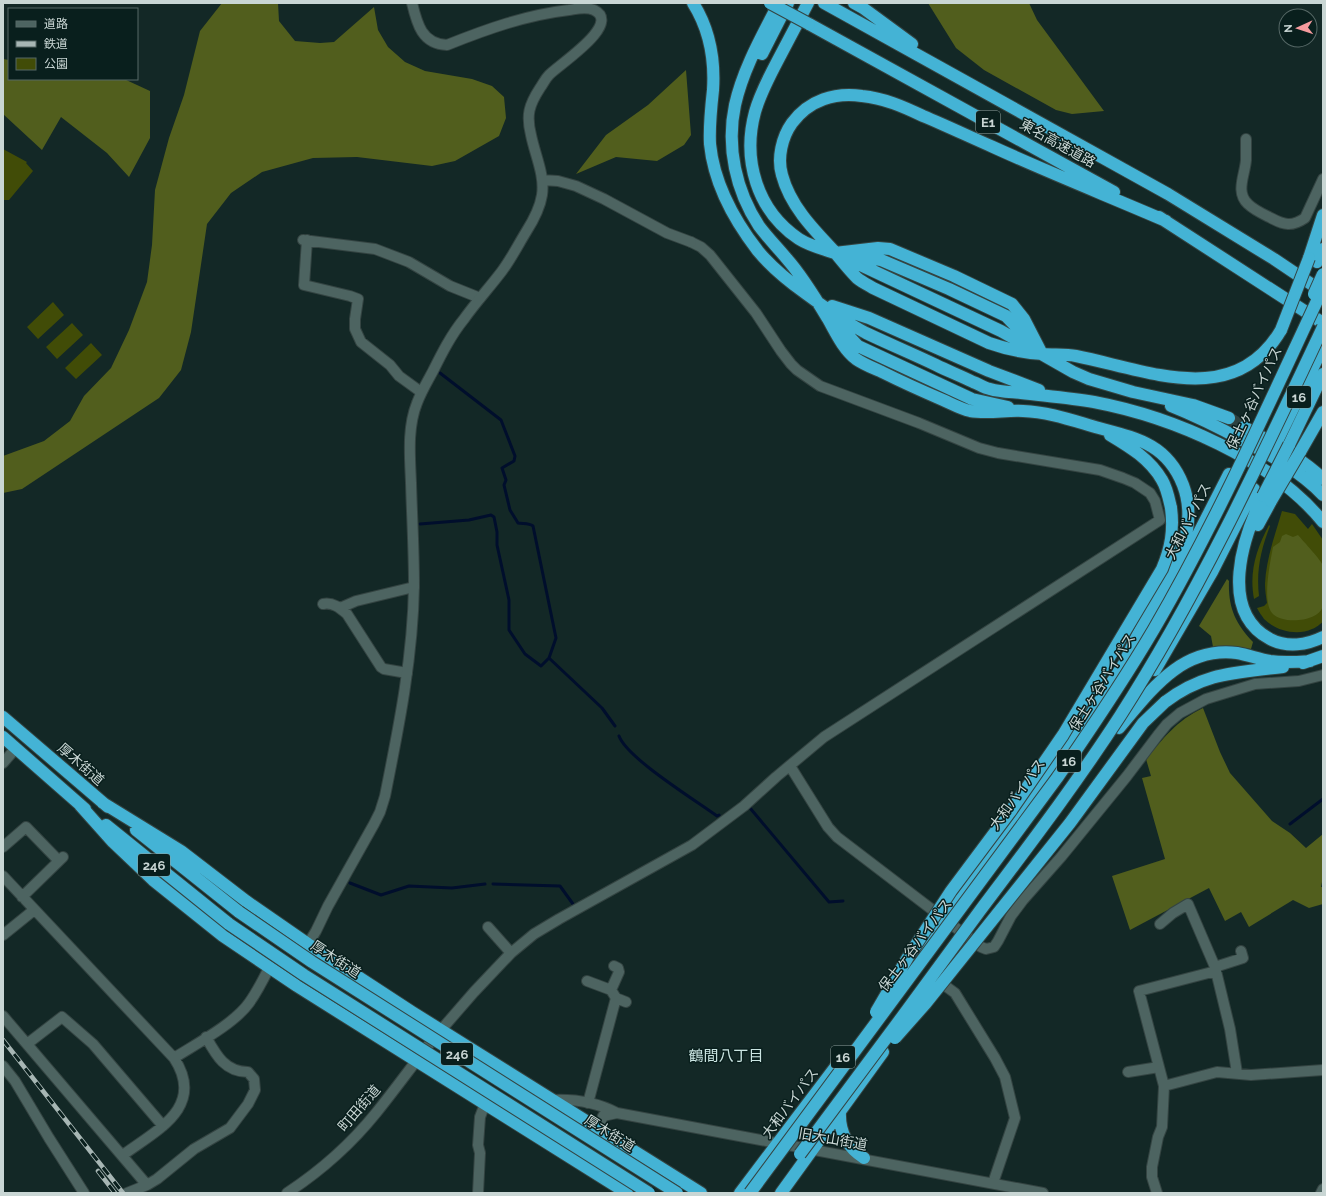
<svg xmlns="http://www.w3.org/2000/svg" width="1326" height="1196" viewBox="0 0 1326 1196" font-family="Raleway,'Noto Sans JP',sans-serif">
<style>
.green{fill:#414c07}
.forest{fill:#515e1d}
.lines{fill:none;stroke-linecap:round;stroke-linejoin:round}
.stream{stroke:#000e2c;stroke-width:3}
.highway-tunnel{stroke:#2e4240;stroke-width:12;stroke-dasharray:12 6;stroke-linecap:butt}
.street-casing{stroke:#344442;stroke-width:12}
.secondary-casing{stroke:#344442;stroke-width:12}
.highway-casing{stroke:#344442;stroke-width:14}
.street{stroke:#4d6461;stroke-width:10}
.secondary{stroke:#4d6461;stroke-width:10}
.highway{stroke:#44b3d5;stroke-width:12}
.rail-casing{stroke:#a7b6b4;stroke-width:4.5}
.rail{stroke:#091f1d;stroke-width:3;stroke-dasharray:9;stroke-linecap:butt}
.highway-bridge-casing{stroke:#344442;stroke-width:14;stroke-linecap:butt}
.highway-bridge{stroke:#44b3d5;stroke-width:12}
.labels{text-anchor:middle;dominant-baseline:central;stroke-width:3;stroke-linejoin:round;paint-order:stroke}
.shield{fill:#091f1d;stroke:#8f9f9d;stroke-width:1}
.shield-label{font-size:13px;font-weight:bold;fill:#c9d6d4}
.street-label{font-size:14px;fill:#c9d6d4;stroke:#091f1d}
.neighbourhood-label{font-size:15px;fill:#cbe5e2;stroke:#091f1d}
</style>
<rect width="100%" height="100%" fill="#132826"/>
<path class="green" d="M 3,149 L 27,162 L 26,163 L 33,171 L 9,200 L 4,200 L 3,198 Z
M 53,302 L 64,315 L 38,339 L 27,327 Z
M 72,323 L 83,335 L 57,359 L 46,347 Z
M 91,343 L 102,355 L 76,379 L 65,368 Z
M 1282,511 L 1295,514 L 1308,529 L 1312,524 L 1323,540 L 1323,622 C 1320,624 1316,628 1312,629 C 1297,636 1276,631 1264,619 C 1262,616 1259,612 1257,608 L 1264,606 L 1267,603 C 1266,597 1265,590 1265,584 C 1266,559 1275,535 1282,511 Z
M 1269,525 L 1270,526 C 1261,549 1256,571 1259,596 L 1254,599 C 1249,572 1256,550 1269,525 Z"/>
<path class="forest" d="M 222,3 L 278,3 L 279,21 L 295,41 L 320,43 L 334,42 L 374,7 L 378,30 L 388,47 L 405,62 L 425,71 L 472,79 L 492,86 L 504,97 L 506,118 L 499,136 L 455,161 L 432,166 L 357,157 L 313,158 L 262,172 L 231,193 L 207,224 L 191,332 L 181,370 L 159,398 L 22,489 L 3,493 L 3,456 L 44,441 L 70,421 L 84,396 L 111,368 L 129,330 L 147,282 L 152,245 L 155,190 L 169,138 L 184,95 L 200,31 Z
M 928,3 L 1029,3 L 1037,20 L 1104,111 L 1072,114 L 1056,110 L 984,70 L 956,48 Z
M 3,56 L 3,59 L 9,60 L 9,79 L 124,79 L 150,91 L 150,138 L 129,177 L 107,153 L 61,117 L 42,150 L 3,114 Z
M 686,70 L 691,135 L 684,145 L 657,161 L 616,157 L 576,174 L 606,135 L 648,105 Z
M 1286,534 L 1293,537 L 1298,535 C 1303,541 1322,561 1323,566 C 1324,571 1324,601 1323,606 C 1319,622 1282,625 1272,613 C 1262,601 1270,563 1273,547 L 1280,542 L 1282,536 Z
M 1227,579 L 1229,581 C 1228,607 1235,623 1253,642 L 1251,649 L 1239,647 L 1213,647 L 1211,636 L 1199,626 Z
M 1203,708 L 1220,752 L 1230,773 L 1272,821 L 1290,833 L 1306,848 L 1323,834 L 1323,877 L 1321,887 L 1323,887 L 1323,904 L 1309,908 L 1293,900 L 1249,927 L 1241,912 L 1225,921 L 1209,888 L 1130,930 L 1112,876 L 1165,859 L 1142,778 L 1151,776 L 1146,759 C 1165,737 1176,721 1203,708 Z"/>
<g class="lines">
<path class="stream" d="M 420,524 L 469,520 L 491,515 L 494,517 L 497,532 L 497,545 L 509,600 L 509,630 L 525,654 L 541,666 L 549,658 L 556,638 L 533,526 C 529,523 523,524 518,523 L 510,510 L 504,485 L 506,480 L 502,468 L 514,461 L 515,456 L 501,420 L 440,373
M 549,658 L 602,708 L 615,726
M 619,736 C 627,758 695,800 717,816 L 719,815
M 750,808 L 829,902 L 843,901
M 1290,824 L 1323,799
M 350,883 L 381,895 L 409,886 L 452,888 L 485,884
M 493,884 L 560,886 L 573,904"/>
<path class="highway-tunnel" d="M 1229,418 L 1244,427"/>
<defs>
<path id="street" d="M 1246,139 C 1246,146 1246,153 1246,160 C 1245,175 1235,192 1248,204 C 1254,210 1263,214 1271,218 C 1284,225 1292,227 1305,218 L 1323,179
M 303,240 L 375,249 L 409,262 L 450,286 L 480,298
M 307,240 L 304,285 L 350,296 L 358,299 L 355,319 L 355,329 L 361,342 L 390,365 L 399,376 L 421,392
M 323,604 C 333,602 340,608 347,614 L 381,667 L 384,669 L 407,673
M 340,608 L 356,601 L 414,587
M 3,763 L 16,748
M 790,766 L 828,827 L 837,837 L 981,947 L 986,949 L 994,947 L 998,941 L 1011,916 L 1023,900 L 1061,857 L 1127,776 L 1158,735 L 1167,724 L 1180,713 L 1206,699 L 1255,684 L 1299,681 L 1323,675
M 3,847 L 26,827 L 59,861
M 3,876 L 174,1058 C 206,1107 157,1130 123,1155
M 22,897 L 63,857
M 1160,924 L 1173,913 L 1188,904 L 1215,967 L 1230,1029 L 1237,1073
M 488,927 L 511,953
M 3,935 L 34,910
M 1215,967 L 1243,958 L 1241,951
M 936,979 L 955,993 L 995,1058 L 1005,1077 L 1015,1118 L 993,1183
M 587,981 L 611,990
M 616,998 L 626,1002
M 3,1016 L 147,1185
M 441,1030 L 474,992 L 511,953 L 534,934 L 559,919 L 692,845 L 744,806 L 776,777 L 824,737 L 1160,520 L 1155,501 L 1150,493 L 1135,483 L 1123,478 L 1100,470 L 998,453 L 979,448 L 919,423 L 820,386 L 797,370 L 791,364 L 781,351 L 756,313 L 710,255 L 701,247 L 691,242
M 27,1044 L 62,1017 L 93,1044 L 163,1126
M 174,1058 C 196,1044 234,1024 249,1003 C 257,992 263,980 269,968
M 1128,1072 L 1159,1067
M 1164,1086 L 1217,1072 L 1251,1075 L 1323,1070
M 588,1103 L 616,998 L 611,990 L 619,972 L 618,968 L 614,966
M 127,1193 L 147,1185 L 157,1179 L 194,1149 L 230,1128 L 248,1104 L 255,1090 L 254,1079 L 248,1072 C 225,1072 216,1055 206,1037
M 478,1193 L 480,1153 L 478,1145 L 480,1117 L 485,1104
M 1157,1193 L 1152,1177 L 1152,1167 L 1158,1137 L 1162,1127 L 1164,1086 L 1139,991 L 1216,971
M 1321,1193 L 1323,1189"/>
<path id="secondary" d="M 542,180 L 558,181 L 576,186 L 604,199 L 667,233 L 691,242
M 308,944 L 316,931 L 328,906 L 374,824 L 380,812 L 385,796 C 399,726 413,657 414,585 C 414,551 412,517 411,483 C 410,457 407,428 417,403 C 421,392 427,382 433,371 C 442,353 451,335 464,319 C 476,302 490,287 502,271 C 511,259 518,245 526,232 C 533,221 540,208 542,195 C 545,175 535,155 531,135 C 526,115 529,105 540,88 C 543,84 545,79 549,75 C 558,65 623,24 594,10 C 586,6 576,9 569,10 C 526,15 487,29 447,45 C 422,44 417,24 412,3
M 3,1066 L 15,1081 L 49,1138 L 84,1193
M 552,1100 C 574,1099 598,1103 617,1113 L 1043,1193
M 598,1129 L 603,1116 L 617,1113
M 287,1193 C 319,1172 351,1144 376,1113 C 397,1087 417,1059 438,1033"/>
<path id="highway" d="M 693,3 C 710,30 715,59 713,90 C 711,108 709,126 710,144 C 714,184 734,220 758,251 C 772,268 787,280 805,293 C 824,307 845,322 866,333 C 889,344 913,354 936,365 C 948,371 961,376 973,382 C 979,384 984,388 990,389 C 1000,392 1011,392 1021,393 C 1046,396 1070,398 1094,402 C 1173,417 1272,459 1323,522
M 779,3 C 762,36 743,69 735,105 C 726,147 736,191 759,226 C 768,238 778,248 787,259 C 803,277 816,299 828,319 C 836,333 843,349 856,359 C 863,364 873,368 882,372 C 902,382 922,391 943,400 C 952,404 961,409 970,411 C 988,414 1006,410 1023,411 C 1050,412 1074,421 1099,428 C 1136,438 1167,444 1183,485 C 1201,532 1170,576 1148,616 C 1138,633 1130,650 1122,668
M 808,3 C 798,22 788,41 778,60 C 769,77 760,94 755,112 C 742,160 757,211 799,239 C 810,246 823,249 835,253 L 1001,331 L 1073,372 L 1089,379 L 1133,392 L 1193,405 L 1229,418
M 824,3 L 1168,194 L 1274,259 L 1323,292
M 854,3 L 863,8 L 912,44
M 809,24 L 1114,192
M 762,54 L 788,3
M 1159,217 L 1323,323
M 1166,221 C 1108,196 1050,173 993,147 C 970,137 947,126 923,116 C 904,107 884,98 862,96 C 835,92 809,100 792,123 C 782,137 777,158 782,175 C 790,205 812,228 833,250 C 841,260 849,270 857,278 C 862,282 868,285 873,288 L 989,343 C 1006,349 1025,353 1043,354 C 1054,355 1065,354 1076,356 C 1147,370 1234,410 1281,330
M 835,253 L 878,248 L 890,249 L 954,276 L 1012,304 L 1024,319 L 1042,354
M 851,255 L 881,260 L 949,289 L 1006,316 L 1031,342
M 1309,258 L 1323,215
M 1317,262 L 1323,249
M 832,306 L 869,318 L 989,371 L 1039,390
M 836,322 L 858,346 L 972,399 L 1008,407
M 1171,406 C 1196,416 1220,428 1244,441 C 1272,456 1301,472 1323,495
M 1244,427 C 1270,442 1302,458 1323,479
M 1110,435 C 1130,447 1150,459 1162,480 C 1167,488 1169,499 1171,508
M 1278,439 L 1323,347
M 1289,445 L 1323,374
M 1300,452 L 1323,412
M 1263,496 C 1243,537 1218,611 1270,639 C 1287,648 1307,645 1323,637
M 1258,525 L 1271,501
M 1185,560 L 1229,474
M 1303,663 L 1323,656
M 1155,670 L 1212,572 L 1254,489
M 1165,702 C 1205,672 1236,673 1283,667
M 3,717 L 108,807
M 1119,728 C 1151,690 1182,646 1237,653 C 1248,655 1259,659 1270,661 C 1284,663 1296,662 1310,661
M 3,737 L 85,809
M 103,803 L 181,851 L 246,901 L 308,944 L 412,1012 L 701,1193
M 80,805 L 113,842 L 153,880 L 223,936 L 297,986 L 627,1193
M 106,825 L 229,924
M 136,830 L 239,912
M 916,959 L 1077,736 L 1125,662
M 840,1112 C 839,1132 847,1147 864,1158
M 740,1193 L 846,1053
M 781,1193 L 883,1052"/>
</defs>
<use href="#street" class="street-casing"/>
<use href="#secondary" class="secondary-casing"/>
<use href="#highway" class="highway-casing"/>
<use href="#street" class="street"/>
<use href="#secondary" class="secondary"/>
<use href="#highway" class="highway"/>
<defs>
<path id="rail" d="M 3,1040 L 123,1193
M 98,1171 L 115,1193"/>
</defs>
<use href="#rail" class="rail-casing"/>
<use href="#rail" class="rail"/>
<defs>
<path id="highway-bridge" d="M 770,3 L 809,24
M 1314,294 L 1323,274
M 1281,330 L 1309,258
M 1263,496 L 1289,445
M 1271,501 L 1300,452
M 239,912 L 312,962 L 677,1193
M 229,924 L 304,975 L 649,1193
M 876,1012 L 908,957 L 951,891 L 1010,812 L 1063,735 L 1162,569 C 1171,548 1174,530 1171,508
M 895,1038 L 926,1003 L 1070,823 L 1143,723 L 1165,702
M 800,1154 C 860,1074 920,993 979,912 C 1027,848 1076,784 1120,716 C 1199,593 1261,459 1323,327
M 750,1193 L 1057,778 C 1091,729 1124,680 1154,629 C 1218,519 1269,403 1323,288"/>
</defs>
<use href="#highway-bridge" class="highway-bridge-casing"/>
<use href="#highway-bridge" class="highway-bridge"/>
</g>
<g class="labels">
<g class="shield">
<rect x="976" y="111" width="24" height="22" rx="3"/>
<rect x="1287" y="386" width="24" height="22" rx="3"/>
<rect x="1057" y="750" width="24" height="22" rx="3"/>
<rect x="138" y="854" width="32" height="22" rx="3"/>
<rect x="441" y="1043" width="32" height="22" rx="3"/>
<rect x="831" y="1046" width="24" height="22" rx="3"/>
</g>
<g class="shield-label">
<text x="988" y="122">E1</text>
<text x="1299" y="397">16</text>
<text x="1069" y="761">16</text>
<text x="154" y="865">246</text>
<text x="457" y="1054">246</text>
<text x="843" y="1057">16</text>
</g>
<g class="street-label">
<text transform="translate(1058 143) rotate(29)">東名高速道路</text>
<text transform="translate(1254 398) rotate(-65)">保土ヶ谷バイパス</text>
<text transform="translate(1188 521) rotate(-63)">大和バイパス</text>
<text transform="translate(1102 682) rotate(-58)">保土ヶ谷バイパス</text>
<text transform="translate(81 764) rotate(41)">厚木街道</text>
<text transform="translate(1017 794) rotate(-54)">大和バイパス</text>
<text transform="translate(915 945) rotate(-53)">保土ヶ谷バイパス</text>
<text transform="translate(336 959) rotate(33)">厚木街道</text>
<text transform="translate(790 1103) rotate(-53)">大和バイパス</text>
<text transform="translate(359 1108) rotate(-49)">町田街道</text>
<text transform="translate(610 1133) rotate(32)">厚木街道</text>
<text transform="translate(833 1139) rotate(10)">旧大山街道</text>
</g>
<g class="neighbourhood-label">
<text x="726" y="1056">鶴間八丁目</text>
</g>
</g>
<rect width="1326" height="1196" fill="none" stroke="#c9d6d4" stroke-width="8"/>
<rect x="8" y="8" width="130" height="72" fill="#091f1d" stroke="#566866"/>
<rect x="16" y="21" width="20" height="6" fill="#4d6461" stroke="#566866"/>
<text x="44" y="28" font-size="12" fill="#c9d6d4">道路</text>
<rect x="16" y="41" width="20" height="6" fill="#a7b6b4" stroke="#566866"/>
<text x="44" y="48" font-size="12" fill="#c9d6d4">鉄道</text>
<rect x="16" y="58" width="20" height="12" fill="#414c07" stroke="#566866"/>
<text x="44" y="68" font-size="12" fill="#c9d6d4">公園</text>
<g transform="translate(1298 28) rotate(267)"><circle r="19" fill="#091f1d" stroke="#566866"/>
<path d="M0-3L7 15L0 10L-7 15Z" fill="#f59b9e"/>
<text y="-6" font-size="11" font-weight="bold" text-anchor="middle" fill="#c9d6d4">N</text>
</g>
</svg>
